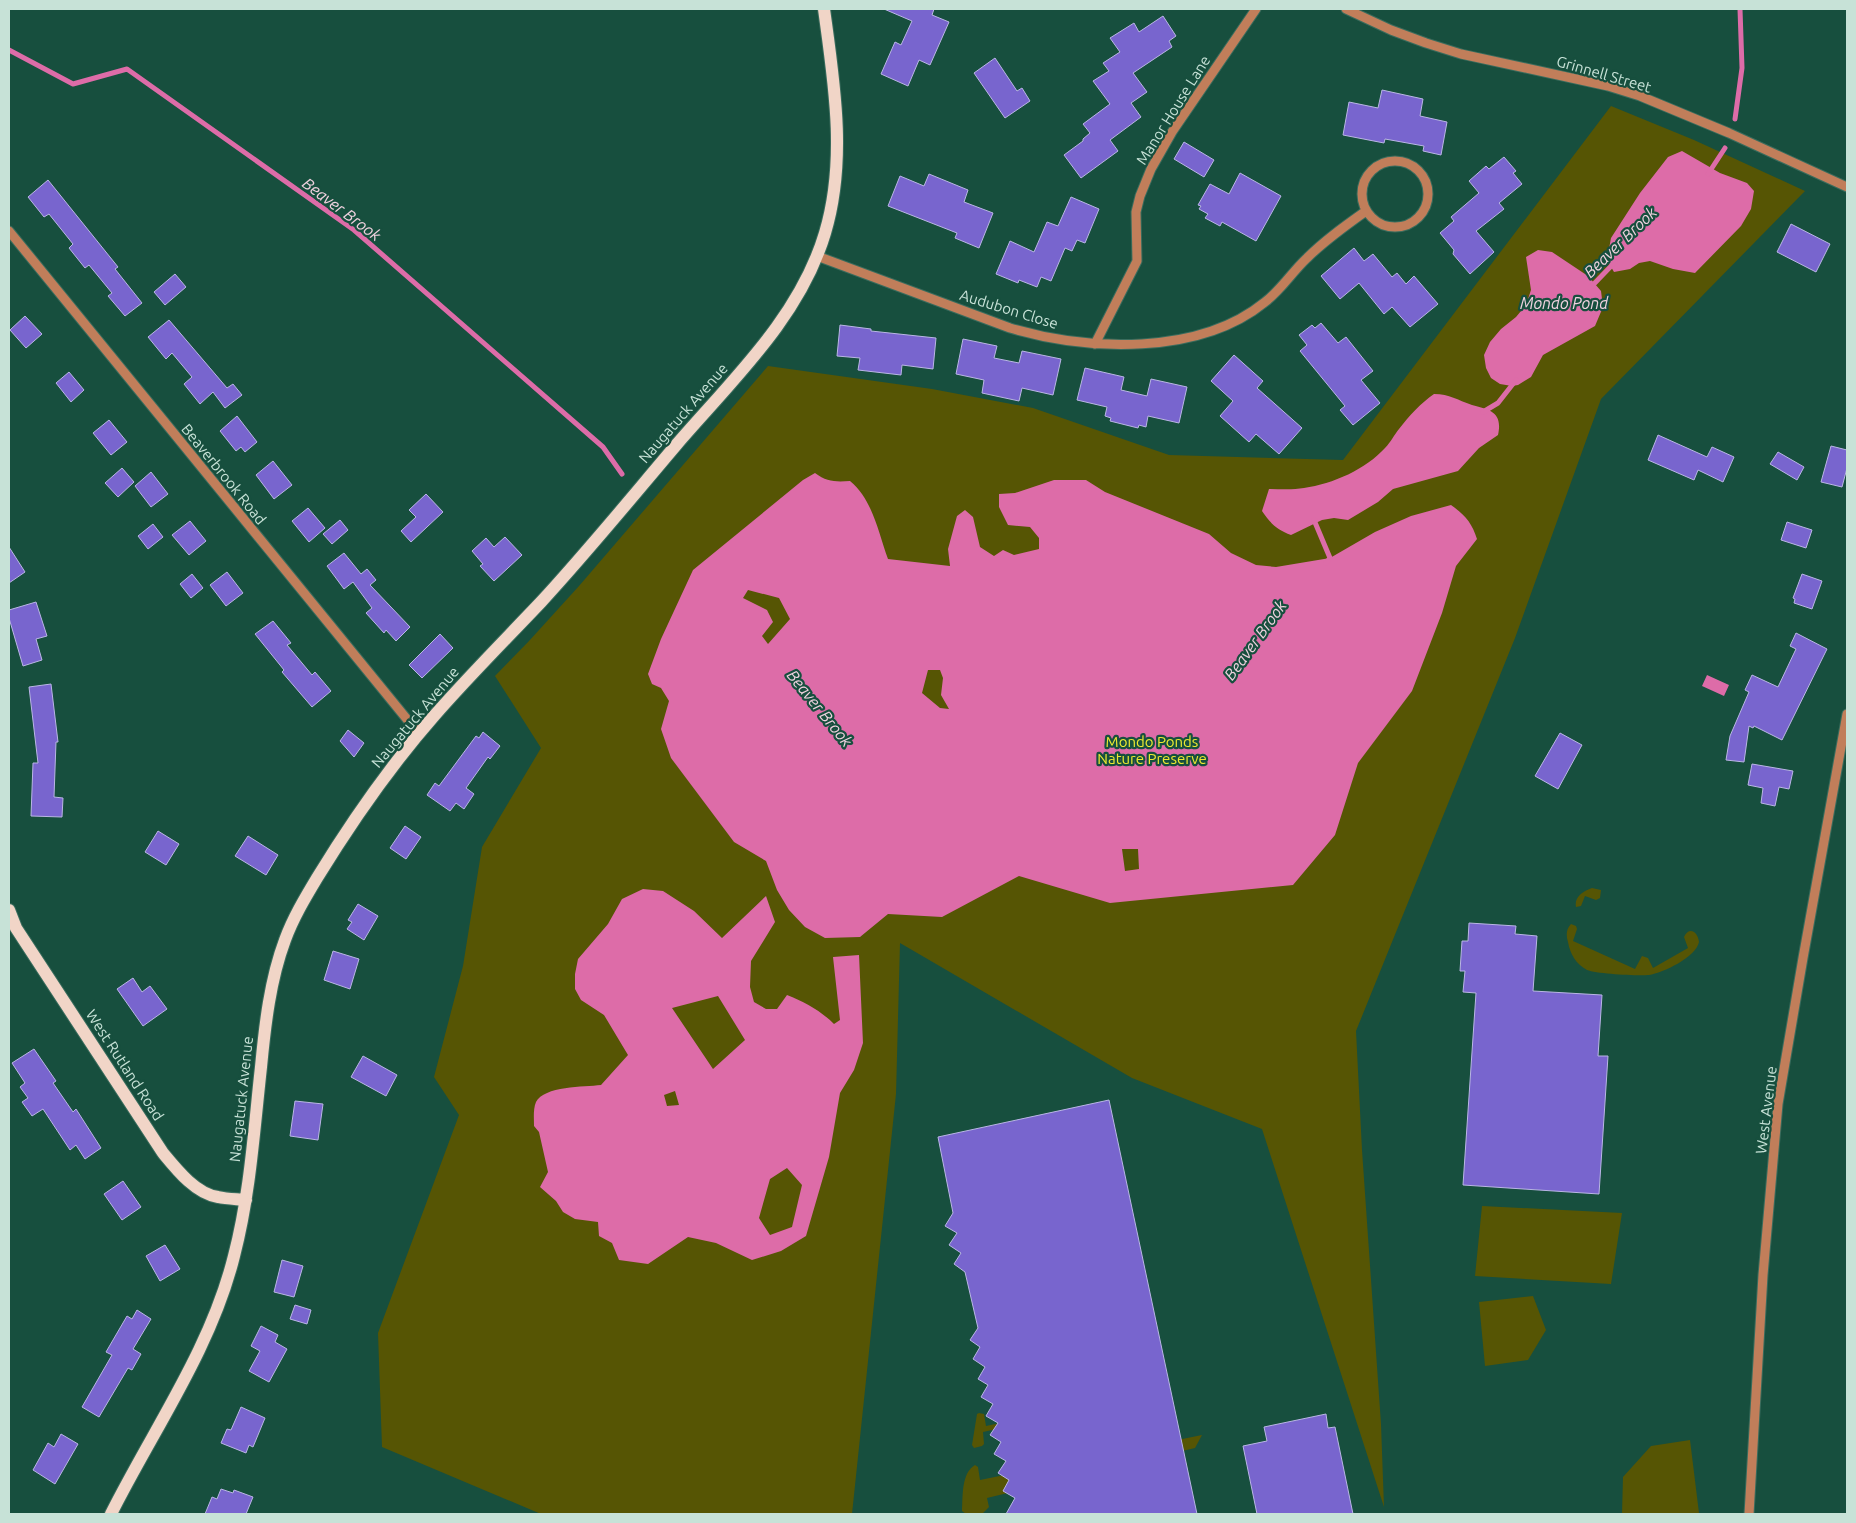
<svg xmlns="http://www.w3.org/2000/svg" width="1856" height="1523" viewBox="0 0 1856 1523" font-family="Ubuntu,sans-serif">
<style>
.green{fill:#565504}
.water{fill:#dd6ca8;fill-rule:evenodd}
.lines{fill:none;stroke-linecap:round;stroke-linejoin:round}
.stream{stroke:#dd6ca8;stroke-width:5}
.building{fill:#7865ce;stroke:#bab6e5}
.minor-casing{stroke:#3a6c5d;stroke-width:11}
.major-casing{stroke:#3a6c5d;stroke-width:14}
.minor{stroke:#c17e5a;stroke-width:9}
.major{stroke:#f1d5c7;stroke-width:12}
.labels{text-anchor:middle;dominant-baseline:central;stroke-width:4.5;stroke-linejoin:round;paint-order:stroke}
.street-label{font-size:15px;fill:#c7e2d7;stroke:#174f3e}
.park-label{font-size:15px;fill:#ecea31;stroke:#174f3e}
.water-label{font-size:16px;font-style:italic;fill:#f1d3e0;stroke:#174f3e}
</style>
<rect width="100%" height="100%" fill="#174f3e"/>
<path class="green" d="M 1611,106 L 1694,140 L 1805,191 L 1601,399 L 1515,638 L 1356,1031 L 1362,1150 L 1381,1424 L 1384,1507 L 1262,1129 L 1132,1078 L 900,943 L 896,1094 L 852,1514 L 541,1514 L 382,1447 L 378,1333 L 459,1115 L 434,1077 L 463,966 L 482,847 L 541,748 L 495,676 L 529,641 L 579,586 L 768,366 L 932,389 L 1033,408 L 1169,455 L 1343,460 Z
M 1592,888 L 1601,890 L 1600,898 L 1596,900 L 1585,896 L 1581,906 L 1576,907 C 1574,897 1583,891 1592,888 Z
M 1571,924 L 1576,926 L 1577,929 L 1573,941 L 1635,969 L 1642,956 L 1648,958 L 1653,968 L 1688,948 L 1684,937 C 1689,926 1698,932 1699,942 C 1696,957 1663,973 1649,975 C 1638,976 1597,974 1587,970 C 1576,964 1570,954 1568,942 C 1566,936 1566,929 1571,924 Z
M 1482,1206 L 1622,1213 L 1611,1284 L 1475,1276 Z
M 1533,1296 L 1546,1330 L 1528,1360 L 1485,1366 L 1479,1302 Z
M 1150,1390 L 1150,1395 L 983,1432 L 984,1444 L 982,1446 L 974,1448 L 972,1445 L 977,1414 L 979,1413 L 984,1414 L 986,1426 Z
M 1202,1435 L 1195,1448 L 987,1498 L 989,1507 L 983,1513 L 966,1514 L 962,1511 C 963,1497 961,1473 975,1465 L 978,1467 L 980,1480 Z
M 1690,1440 L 1699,1513 L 1622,1514 L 1623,1477 L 1651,1446 Z"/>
<path class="water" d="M 1682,151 L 1720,173 L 1747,183 L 1754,191 L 1751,209 L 1741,226 L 1695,273 L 1673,269 L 1650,261 L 1639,263 L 1630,269 L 1614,272 L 1607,260 L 1611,238 L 1640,193 L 1668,157 Z
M 1538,250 L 1552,252 L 1588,276 L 1601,291 L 1603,307 L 1595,326 L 1543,355 L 1531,377 L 1518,385 L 1512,386 L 1500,384 L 1491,378 L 1486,368 L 1484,355 L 1490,342 L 1501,329 L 1516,317 L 1526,305 L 1531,290 L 1526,257 Z
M 1434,394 C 1450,394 1457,400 1472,405 C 1490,410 1503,412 1498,435 L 1479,448 L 1458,471 L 1393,489 L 1378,502 L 1348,520 L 1334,518 L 1322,520 L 1291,535 C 1277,530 1270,523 1262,511 L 1269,489 C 1280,489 1293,490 1304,488 C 1333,484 1366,469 1385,448 C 1391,442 1394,435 1399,429 C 1409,416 1421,403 1434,394 Z
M 815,473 C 827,482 836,482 850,481 C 873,500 878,532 888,559 L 950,566 L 948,549 L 957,516 L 965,510 L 973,517 L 980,547 L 994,556 L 1003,550 L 1014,555 L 1039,549 L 1039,538 L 1030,527 L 1008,525 L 999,507 L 999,494 L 1015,493 L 1054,480 L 1086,480 L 1105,492 L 1209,534 L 1231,553 L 1256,565 L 1276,567 L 1330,558 L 1375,532 L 1411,516 L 1451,505 C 1465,515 1472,523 1477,539 L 1456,566 L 1442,613 L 1412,691 L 1358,763 L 1335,835 L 1293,885 L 1110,903 L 1019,876 L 942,917 L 888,914 L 860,937 L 825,938 L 805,927 L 789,910 L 777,890 L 766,861 L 734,842 L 671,758 L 661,729 L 669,701 L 661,688 L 652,684 L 648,674 L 661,639 L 693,570 L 803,480 ZM 748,590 L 779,598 L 790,619 L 768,644 L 762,636 L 773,622 L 767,610 L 743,598 ZM 928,670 L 940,670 L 943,678 L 941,695 L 949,709 L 940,708 L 922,693 ZM 1122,849 L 1138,849 L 1139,869 L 1125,871 Z
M 1707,675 L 1729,685 L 1724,696 L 1702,686 Z
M 643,889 L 663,891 L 694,911 L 722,938 L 766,896 L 775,922 L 751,961 L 750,987 L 754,1002 L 766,1009 L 777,1009 L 787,995 C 805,1002 821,1011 834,1024 L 840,1020 L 833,957 L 859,955 L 863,1043 L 854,1070 L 840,1093 L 829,1157 L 806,1236 L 781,1251 L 752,1260 L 716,1243 L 688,1237 L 648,1264 L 619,1260 L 612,1243 L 599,1236 L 598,1222 L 575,1219 L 563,1212 L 556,1201 L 540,1187 L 548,1172 L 539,1132 L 534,1126 C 534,1119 533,1109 536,1102 C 544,1086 584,1087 601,1085 L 628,1055 L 604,1015 L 581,1000 L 575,989 L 575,974 L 578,959 L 608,924 L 622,899 ZM 718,996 L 745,1040 L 713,1069 L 672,1008 ZM 675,1091 L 679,1105 L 667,1106 L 664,1095 ZM 787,1168 L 802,1185 L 792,1227 L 770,1235 L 759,1218 L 770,1179 Z"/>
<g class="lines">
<path class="stream" d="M 9,50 L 73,84 L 127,69 L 354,230 L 603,447 L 622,474
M 1735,119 L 1742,68 L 1740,9
M 1708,174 L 1725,148
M 1590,288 L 1615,262
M 1483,412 L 1498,403 L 1516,380
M 1315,520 L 1314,520 L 1330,558 L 1326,563"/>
</g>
<path class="building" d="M 884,9 L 934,9 L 932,15 L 949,22 L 930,65 L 919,60 L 908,86 L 881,74 L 895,42 L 901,45 L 912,21 Z
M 1163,16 L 1176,36 L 1169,41 L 1172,47 L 1133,73 L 1147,92 L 1131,103 L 1141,117 L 1110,140 L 1118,151 L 1081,178 L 1064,155 L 1083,141 L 1083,139 L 1090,133 L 1083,124 L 1110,104 L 1093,81 L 1109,71 L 1103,63 L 1120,52 L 1110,38 L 1134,23 L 1139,32 Z
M 995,58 L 1017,91 L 1022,88 L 1030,101 L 1005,118 L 974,73 Z
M 1382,90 L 1423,99 L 1420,116 L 1447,122 L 1441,155 L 1423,151 L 1424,146 L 1385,139 L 1384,143 L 1343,135 L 1349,102 L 1378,108 Z
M 1184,142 L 1214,160 L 1204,177 L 1174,159 Z
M 1504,157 L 1516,171 L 1513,173 L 1522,184 L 1499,203 L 1504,209 L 1476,231 L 1494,252 L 1470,274 L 1453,254 L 1454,250 L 1440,233 L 1454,221 L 1451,217 L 1479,193 L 1469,181 L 1486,166 L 1489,169 Z
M 1240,173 L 1281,196 L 1256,241 L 1222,222 L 1220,226 L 1205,218 L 1208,214 L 1199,209 L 1201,206 L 1198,205 L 1210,184 L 1229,194 Z
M 929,174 L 968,190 L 964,202 L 993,213 L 979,248 L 955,238 L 957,233 L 888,206 L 900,176 L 924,186 Z
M 48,180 L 118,267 L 115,269 L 142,303 L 125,316 L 108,296 L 112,293 L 89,265 L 85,268 L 69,248 L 73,244 L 49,214 L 44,217 L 28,197 Z
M 1071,197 L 1099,209 L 1085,243 L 1077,240 L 1072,251 L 1065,248 L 1051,281 L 1041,277 L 1037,287 L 1019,280 L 1018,283 L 996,274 L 1010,241 L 1034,252 L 1047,222 L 1058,226 Z
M 1791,224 L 1830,244 L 1816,272 L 1777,252 Z
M 1354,248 L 1364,261 L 1373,254 L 1392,277 L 1397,273 L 1406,284 L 1414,276 L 1438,304 L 1410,327 L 1392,307 L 1384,314 L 1359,283 L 1340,299 L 1321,276 Z
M 175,274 L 186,287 L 165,305 L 154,292 Z
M 25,316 L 42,334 L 26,348 L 10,330 Z
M 169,320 L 227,388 L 233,384 L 242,395 L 225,408 L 213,392 L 200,404 L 184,384 L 192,377 L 172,353 L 166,359 L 148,337 Z
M 1321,323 L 1338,343 L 1346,337 L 1373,371 L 1361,380 L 1380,403 L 1353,425 L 1340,410 L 1345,406 L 1300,351 L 1307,345 L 1299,335 L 1312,325 L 1315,328 Z
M 840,325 L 871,329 L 871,331 L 936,338 L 933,369 L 902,365 L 901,375 L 858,370 L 860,358 L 837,356 Z
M 963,339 L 997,346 L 994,358 L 1019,363 L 1022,351 L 1061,359 L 1053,395 L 1022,388 L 1019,401 L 982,393 L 984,380 L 956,374 Z
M 1234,355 L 1263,381 L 1257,388 L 1302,428 L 1279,454 L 1256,434 L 1249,442 L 1220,416 L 1233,401 L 1211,381 Z
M 1085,368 L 1124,377 L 1121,390 L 1147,396 L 1151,379 L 1187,387 L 1179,423 L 1148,416 L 1146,427 L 1139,425 L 1138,428 L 1110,421 L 1111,418 L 1105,416 L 1107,407 L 1077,400 Z
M 69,372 L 84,390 L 71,402 L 56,383 Z
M 237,416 L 257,442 L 245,452 L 241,447 L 236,451 L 220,431 Z
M 109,420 L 127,442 L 111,455 L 93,433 Z
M 1658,435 L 1707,457 L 1712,447 L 1734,457 L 1723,482 L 1698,470 L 1694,480 L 1648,460 Z
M 1831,446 L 1847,450 L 1847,468 L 1842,487 L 1821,482 Z
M 1778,452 L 1804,467 L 1797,480 L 1770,464 Z
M 273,461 L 292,485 L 274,499 L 256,475 Z
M 122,468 L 134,482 L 118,497 L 105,483 Z
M 151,472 L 168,494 L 151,507 L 135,486 Z
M 426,494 L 443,512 L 411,542 L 401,531 L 416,517 L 409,510 Z
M 308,508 L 325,528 L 309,542 L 292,521 Z
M 340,520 L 348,530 L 332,544 L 323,534 Z
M 190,521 L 206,541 L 189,555 L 172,535 Z
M 1787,522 L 1812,530 L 1806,548 L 1781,540 Z
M 153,524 L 163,537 L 148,549 L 138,536 Z
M 505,537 L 522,555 L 494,581 L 480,566 L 483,564 L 472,551 L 486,538 L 494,547 Z
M 9,547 L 25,572 L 9,583 Z
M 344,553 L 361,574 L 367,569 L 376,580 L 370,585 L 410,627 L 396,641 L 386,630 L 384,633 L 366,613 L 372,608 L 353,582 L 344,589 L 327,566 Z
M 227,572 L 243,593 L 226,606 L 210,585 Z
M 192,574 L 203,588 L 191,598 L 180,584 Z
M 1802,574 L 1822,581 L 1812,609 L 1794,603 L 1795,599 L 1793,598 Z
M 36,602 L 47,636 L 36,639 L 42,660 L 23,666 L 9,618 L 9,610 Z
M 273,621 L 291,643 L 287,645 L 312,675 L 315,672 L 331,691 L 312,707 L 282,672 L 284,670 L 255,634 Z
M 1796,633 L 1827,649 L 1782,740 L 1754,726 L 1753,728 L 1749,726 L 1744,762 L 1726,760 L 1730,736 L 1749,692 L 1745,690 L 1752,675 L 1778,687 L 1796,649 L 1790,646 Z
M 440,634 L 453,648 L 422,678 L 409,665 Z
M 51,684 L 58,742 L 56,742 L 54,797 L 63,798 L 62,817 L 31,816 L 33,763 L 38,763 L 29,687 Z
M 348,730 L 364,743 L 354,757 L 340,741 Z
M 483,732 L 500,746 L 490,759 L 488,757 L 466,788 L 474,794 L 464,809 L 456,803 L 450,811 L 427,795 L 435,783 L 439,786 L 476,736 L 479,738 Z
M 1560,733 L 1582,745 L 1558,789 L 1535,776 Z
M 1752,764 L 1793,771 L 1789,789 L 1779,787 L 1775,806 L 1761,803 L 1763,788 L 1748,785 Z
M 405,826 L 421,837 L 406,859 L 390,848 Z
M 158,831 L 179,844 L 166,865 L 145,852 Z
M 248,836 L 278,855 L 266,875 L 235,856 Z
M 358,904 L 378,916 L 364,940 L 347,929 L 352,922 L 348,920 Z
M 1469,923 L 1516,926 L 1515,934 L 1537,936 L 1533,991 L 1602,995 L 1598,1056 L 1608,1056 L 1599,1194 L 1463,1185 L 1476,993 L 1463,992 L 1465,971 L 1460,971 L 1462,941 L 1468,941 Z
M 333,951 L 359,959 L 350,989 L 324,980 Z
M 133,978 L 142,992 L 150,986 L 167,1009 L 143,1026 L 117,989 Z
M 34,1049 L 56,1081 L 53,1083 L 73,1112 L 76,1109 L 101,1148 L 85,1159 L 76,1145 L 70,1150 L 43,1109 L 32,1116 L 22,1102 L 28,1098 L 20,1087 L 25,1083 L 12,1063 Z
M 363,1056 L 397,1075 L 386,1096 L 351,1077 Z
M 1109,1100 L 1197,1514 L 1006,1514 L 1015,1498 L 1003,1491 L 1009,1480 L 998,1473 L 1006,1461 L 994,1454 L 1001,1442 L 990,1435 L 998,1423 L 986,1416 L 993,1404 L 981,1397 L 988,1385 L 978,1379 L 985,1367 L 973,1359 L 980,1347 L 970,1340 L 978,1328 L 965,1272 L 954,1264 L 961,1253 L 949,1245 L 957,1233 L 945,1226 L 953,1213 L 938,1137 Z
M 295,1101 L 323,1104 L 318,1140 L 290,1136 Z
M 123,1181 L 141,1207 L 122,1220 L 104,1194 Z
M 165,1245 L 180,1269 L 160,1281 L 146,1256 Z
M 282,1260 L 303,1266 L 294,1297 L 274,1292 Z
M 295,1305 L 311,1310 L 307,1324 L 290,1319 Z
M 137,1310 L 151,1319 L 133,1349 L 141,1354 L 132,1370 L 128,1368 L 99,1417 L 82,1407 L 112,1355 L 106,1352 L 127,1316 L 132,1319 Z
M 261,1326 L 278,1335 L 275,1342 L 287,1349 L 269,1382 L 249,1371 L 260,1351 L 251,1346 Z
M 241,1407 L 265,1418 L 253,1447 L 249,1445 L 246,1453 L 221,1443 L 227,1429 L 231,1430 Z
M 1326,1414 L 1328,1428 L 1335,1427 L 1353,1514 L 1257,1514 L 1243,1446 L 1267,1441 L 1264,1427 Z
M 61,1434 L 78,1444 L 55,1484 L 33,1470 L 48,1443 L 54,1447 Z
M 221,1489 L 233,1493 L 234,1490 L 253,1497 L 246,1514 L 205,1514 L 212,1497 L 217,1499 Z"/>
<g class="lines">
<defs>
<path id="minor" d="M 1346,9 L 1391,30 L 1426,43 L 1461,54 L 1608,86 L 1640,96 L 1729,133 L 1847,187
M1362 194a33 33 0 1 1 66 0a33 33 0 1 1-66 0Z
M 9,231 L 419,734
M 817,256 L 1010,328 C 1088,351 1199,356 1265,302 C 1281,290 1292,272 1307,258 C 1325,240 1345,226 1366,211
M 1095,344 L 1137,261 L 1136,212 L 1140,196 L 1151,169 L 1172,132 L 1256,9
M 1749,1514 L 1763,1275 L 1778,1104 L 1803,958 L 1847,714"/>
<path id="major" d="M 9,910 L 16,928 L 163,1153 C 177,1170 196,1194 218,1197 C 227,1199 237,1199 246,1200
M 111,1514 C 153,1430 211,1349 234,1256 C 250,1195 254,1130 261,1067 C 265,1025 270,980 285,940 C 293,918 305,898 317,878 C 352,821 390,766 434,716 C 468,677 505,640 541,602 C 588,551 632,497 677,444 C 733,379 800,317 825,233 C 847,160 834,82 824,9"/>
</defs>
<use href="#minor" class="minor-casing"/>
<use href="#major" class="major-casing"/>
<use href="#minor" class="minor"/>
<use href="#major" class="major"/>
</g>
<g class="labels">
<g class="street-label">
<text transform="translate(1604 74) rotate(16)">Grinnell Street</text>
<text transform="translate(1173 110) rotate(-58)">Manor House Lane</text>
<text transform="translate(1009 309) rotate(17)">Audubon Close</text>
<text transform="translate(683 413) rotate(-49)">Naugatuck Avenue</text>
<text transform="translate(224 474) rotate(51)">Beaverbrook Road</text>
<text transform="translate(415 717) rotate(-50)">Naugatuck Avenue</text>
<text transform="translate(125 1065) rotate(57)">West Rutland Road</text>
<text transform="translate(241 1099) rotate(-84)">Naugatuck Avenue</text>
<text transform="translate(1766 1110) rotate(-83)">West Avenue</text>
</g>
<g class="park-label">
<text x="1152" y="741">Mondo Ponds<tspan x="1152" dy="17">Nature Preserve</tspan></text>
</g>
<g class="water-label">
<text transform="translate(342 209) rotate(37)">Beaver Brook</text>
<text transform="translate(1620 242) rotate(-44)">Beaver Brook</text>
<text x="1564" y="303">Mondo Pond</text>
<text transform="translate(1255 640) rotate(-54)">Beaver Brook</text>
<text transform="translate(820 708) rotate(51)">Beaver Brook</text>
</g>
</g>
<rect width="1856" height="1523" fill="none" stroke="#c7e2d7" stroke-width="20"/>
</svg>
